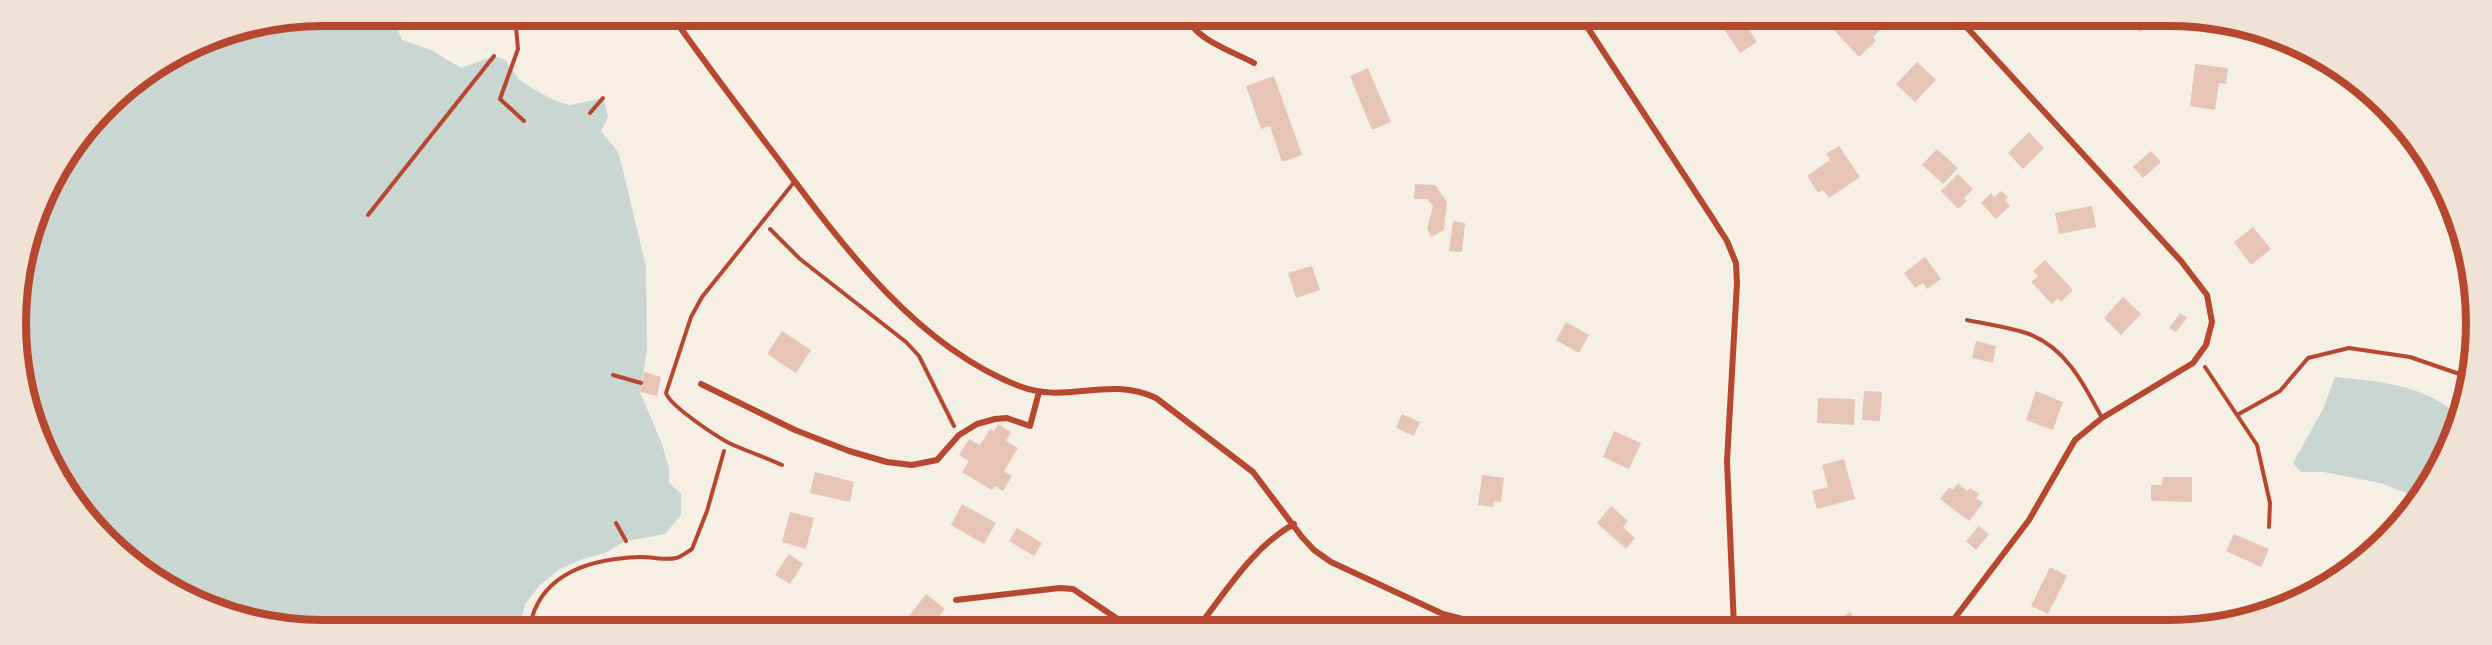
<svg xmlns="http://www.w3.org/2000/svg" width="2492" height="645" viewBox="0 0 2492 645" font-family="Merriweather,serif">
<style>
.water{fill:#c9d6d2}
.building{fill:#e6c5b7}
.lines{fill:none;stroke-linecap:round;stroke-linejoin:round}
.path{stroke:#b5482f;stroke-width:4}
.service{stroke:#b5482f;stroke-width:4}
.minor{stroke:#b5482f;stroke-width:6}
.rim{fill:none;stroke:#b5482f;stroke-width:8}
</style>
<rect width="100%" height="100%" fill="#f6efe4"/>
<path class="water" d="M 323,15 L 392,15 L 402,40 L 431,50 L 461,68 L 494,56 L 505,60 L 519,79 L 533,89 L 556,101 L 570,105 L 603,98 L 608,117 L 601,131 L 618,152 L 622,166 L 646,267 L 647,351 L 640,392 L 662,444 L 669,468 L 669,483 L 681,494 L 681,515 L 665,534 L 626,541 L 605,553 L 583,559 L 560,569 L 540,585 L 525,604 L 520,625 L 263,624 L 168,589 L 79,510 L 26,402 L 16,302 L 47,187 L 119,92 L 205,38 Z
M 2335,377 C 2376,381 2428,385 2459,417 L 2445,459 L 2418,497 L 2380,483 L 2324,472 L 2301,472 L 2293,463 L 2323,409 Z"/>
<path class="building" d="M 1725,19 L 1742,19 L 1757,42 L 1740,53 L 1724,29 L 1729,25 Z
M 1844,20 L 1854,22 L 1860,20 L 1864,24 L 1869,20 L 1874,20 L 1882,28 L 1873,37 L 1876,41 L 1859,57 L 1833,29 Z
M 2119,21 L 2147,21 L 2141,32 Z
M 1917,62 L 1936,80 L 1915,102 L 1896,84 Z
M 2195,64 L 2228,68 L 2226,84 L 2219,83 L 2215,110 L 2190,106 Z
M 1368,68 L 1391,122 L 1372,130 L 1350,76 Z
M 1274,76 L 1302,155 L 1282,162 L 1270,126 L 1261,129 L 1246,86 Z
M 2029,132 L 2044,148 L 2023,169 L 2008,153 Z
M 1839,146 L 1860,177 L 1829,198 L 1823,190 L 1818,193 L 1807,176 L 1830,160 L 1826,154 Z
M 1937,149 L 1958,168 L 1943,184 L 1922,165 Z
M 2151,151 L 2161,162 L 2143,178 L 2133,167 Z
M 1958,174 L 1973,189 L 1964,198 L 1967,201 L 1958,209 L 1941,191 Z
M 1415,184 L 1435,185 L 1447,202 L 1444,230 L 1431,237 L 1427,228 L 1433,206 L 1427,199 L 1414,199 Z
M 2001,191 L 2008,197 L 2005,200 L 2010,206 L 1996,219 L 1981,203 L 1991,193 L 1994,197 Z
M 2092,206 L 2096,227 L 2059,234 L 2055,213 Z
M 1453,221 L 1465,223 L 1462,252 L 1449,251 Z
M 2253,227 L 2271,249 L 2251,265 L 2234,242 Z
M 1925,257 L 1941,279 L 1927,289 L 1923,283 L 1915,288 L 1904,273 Z
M 2045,260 L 2073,290 L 2061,302 L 2058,298 L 2052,304 L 2031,282 L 2038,276 L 2033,271 Z
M 1312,266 L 1320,290 L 1296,298 L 1288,273 Z
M 2123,297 L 2141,314 L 2121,335 L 2104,318 Z
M 2180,313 L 2187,318 L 2176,332 L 2169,328 Z
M 1566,322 L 1589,335 L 1579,353 L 1556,340 Z
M 782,331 L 811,350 L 796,373 L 767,354 Z
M 1976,341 L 1996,346 L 1993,363 L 1972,358 Z
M 644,372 L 661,377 L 657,396 L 640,392 Z
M 1864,391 L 1882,392 L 1880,421 L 1862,420 Z
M 2036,391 L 2063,402 L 2053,430 L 2026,420 Z
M 1818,398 L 1855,399 L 1854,425 L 1817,423 Z
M 1402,414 L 1420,422 L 1414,436 L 1396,428 Z
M 998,424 L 1011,432 L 1006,441 L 1018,448 L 1004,471 L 1012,476 L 1003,491 L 995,486 L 992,490 L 962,472 L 969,461 L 959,455 L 969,439 L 980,445 L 990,429 L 994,431 Z
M 1614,431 L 1641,443 L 1629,469 L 1603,457 Z
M 1844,459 L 1855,499 L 1817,509 L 1812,491 L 1828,487 L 1822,465 Z
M 815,472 L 854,482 L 850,502 L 810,493 Z
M 1482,475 L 1504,478 L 1501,502 L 1494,501 L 1493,507 L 1478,505 Z
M 2163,477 L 2192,477 L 2192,502 L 2151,501 L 2151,485 L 2162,485 Z
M 1958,483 L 1967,491 L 1970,488 L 1979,494 L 1976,498 L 1983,503 L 1969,521 L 1940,499 L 1949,487 L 1953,490 Z
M 962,504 L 996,523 L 984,544 L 951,525 Z
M 1611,506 L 1628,521 L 1623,527 L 1635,538 L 1626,549 L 1597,523 Z
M 790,512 L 814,518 L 806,549 L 782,542 Z
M 1979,526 L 1989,534 L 1976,550 L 1966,541 Z
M 1017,528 L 1042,543 L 1034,556 L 1009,541 Z
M 2234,534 L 2269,549 L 2261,567 L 2226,551 Z
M 789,554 L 803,564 L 790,584 L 775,575 Z
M 2050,567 L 2067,576 L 2048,614 L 2031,606 Z
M 926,594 L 945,609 L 932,625 L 902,625 Z
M 1850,612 L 1860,627 L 1827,627 Z"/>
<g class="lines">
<path class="path" d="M 515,16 L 518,49 L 500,99 L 524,121
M 590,113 L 603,98
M 368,215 L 494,56
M 770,229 L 800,259 L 906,342 L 919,356 L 954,426
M 2205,367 L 2257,445 L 2270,503 L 2269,527
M 613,375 L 641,383
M 2237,415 L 2280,391 L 2308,358 L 2349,348 L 2410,357 L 2471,378
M 616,523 L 626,541
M 530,625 C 541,573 591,559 638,557 C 650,556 665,561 676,558 C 681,557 687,552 692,549 L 707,511 L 724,451"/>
<path class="service" d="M 1967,320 C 1986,324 2007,327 2026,333 C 2065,346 2084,384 2102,418
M 782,465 C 765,457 746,451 729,443 C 716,436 670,406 666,393 L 691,317 L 702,297 L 795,181"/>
<path class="minor" d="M 672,16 C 705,63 740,109 775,155 C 840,242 914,345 1019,386 C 1068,405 1107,375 1156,398 L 1253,472 L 1302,537 L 1314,550 L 1331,562 L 1443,614 L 1489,626
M 1189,18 C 1192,38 1236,53 1254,63
M 1582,19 L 1713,219 L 1727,241 L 1736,263 L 1737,283 L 1727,461 L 1734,627
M 701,384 L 795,430 L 849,451 L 887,462 L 912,465 L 937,460 L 959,435 L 977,424 L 995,419 L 1007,418 L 1030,426 L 1039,392
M 956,600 L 1060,588 L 1073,589 L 1128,626
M 1199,626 C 1227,590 1254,546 1294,524
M 1948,627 L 2029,520 L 2075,440 L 2102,418 L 2193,363 L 2206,345 L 2212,322 L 2207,295 L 2181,261 L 1960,20"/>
</g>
<path d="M0 0H2492V645H0ZM323 26H2169A297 297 0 0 1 2466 323V323A297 297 0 0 1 2169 620H323A297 297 0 0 1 26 323V323A297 297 0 0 1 323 26Z" fill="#f1e2d6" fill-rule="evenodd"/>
<path class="rim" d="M323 26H2169A297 297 0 0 1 2466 323V323A297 297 0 0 1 2169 620H323A297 297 0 0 1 26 323V323A297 297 0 0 1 323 26Z"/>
</svg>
